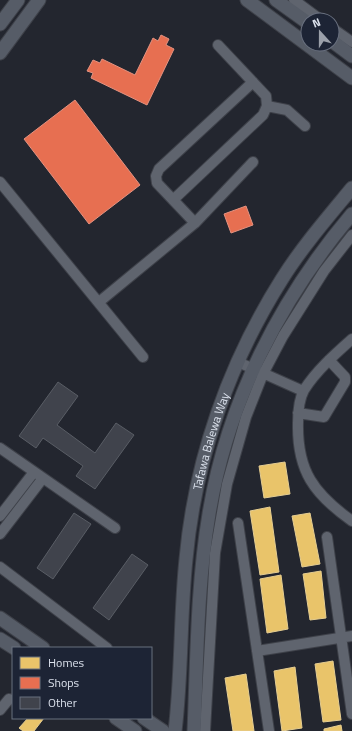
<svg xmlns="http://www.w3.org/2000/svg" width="352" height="731" viewBox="0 0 352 731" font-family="'Titillium Web',sans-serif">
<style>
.homes{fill:#e9c46a;stroke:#e5cd91}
.shops{fill:#e76f51;stroke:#e49280}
.building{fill:#40434c;stroke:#595d65}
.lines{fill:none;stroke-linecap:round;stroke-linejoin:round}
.minor-casing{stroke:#3e4149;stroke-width:12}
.major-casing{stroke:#3e4149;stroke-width:15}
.minor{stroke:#5f646e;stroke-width:10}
.major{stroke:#565c67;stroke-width:13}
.labels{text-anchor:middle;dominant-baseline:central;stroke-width:4;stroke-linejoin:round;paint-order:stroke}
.street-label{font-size:12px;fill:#dce2ed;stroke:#1d2435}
</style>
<rect width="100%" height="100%" fill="#23262f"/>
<path class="homes" d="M 285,462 L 290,494 L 264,498 L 259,466 Z
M 270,507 L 279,572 L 260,575 L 250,511 Z
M 310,513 L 320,564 L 302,567 L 292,516 Z
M 321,571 L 326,618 L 310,620 L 303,574 Z
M 281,575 L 288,629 L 267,633 L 260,579 Z
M 333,661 L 341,720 L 323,722 L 315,664 Z
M 295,667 L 302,728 L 282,731 L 274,671 Z
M 246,674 L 254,731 L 233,731 L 225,678 Z
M 28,718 L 44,718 L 34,731 L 23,731 L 19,728 Z
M 341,725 L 342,731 L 324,731 L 324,729 Z"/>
<path class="shops" d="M 161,35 L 169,39 L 166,45 L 174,49 L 147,105 L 91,78 L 93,73 L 87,71 L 93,60 L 100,63 L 102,59 L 135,75 L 153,38 L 158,41 Z
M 75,100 L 140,185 L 89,224 L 24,139 Z
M 246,206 L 253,225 L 231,233 L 224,214 Z"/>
<path class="building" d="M 58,382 L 78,396 L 57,425 L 95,453 L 116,423 L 134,435 L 95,489 L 76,476 L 83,466 L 43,438 L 36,448 L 19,436 Z
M 74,513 L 91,524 L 53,579 L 37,568 Z
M 132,554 L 148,565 L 109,620 L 93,608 Z"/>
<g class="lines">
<defs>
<path id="minor" d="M 294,0 L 321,20
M 332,28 L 352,42
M 267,106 L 287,110 L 305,126
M 0,182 L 143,357
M 173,200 L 263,115 L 267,106 L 266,96 L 218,45
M 195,223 L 157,183 L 156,176 L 159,169 L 253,82
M 99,302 L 195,223 L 253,162
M 352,339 C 335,354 316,371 304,390 C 299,399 298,413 298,423 C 297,471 314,494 352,521
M 238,362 L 303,391
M 298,413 L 324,417 L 345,382 L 345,377 L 329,360
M 0,448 L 115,528
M 0,516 L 34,472
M 238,523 L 269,731
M 0,534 L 43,478
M 327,537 L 352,714
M 0,567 L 107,648
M 257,651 L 352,636
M 0,710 L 9,699
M 205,731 L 215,553 L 227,484 L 246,417 L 263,374 L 283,336 L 324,271 L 352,235"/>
<g id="major">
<path d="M 247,0 L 352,78"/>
<path d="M 276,0 L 308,23"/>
<path d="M 0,24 L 18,0"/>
<path d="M 332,41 L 352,56"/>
<path d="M 0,53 L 39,0"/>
<path d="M 0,618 L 43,648"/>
<path d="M 0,639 L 14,648"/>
<path d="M 116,718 L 135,731"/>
<path d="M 144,718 L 163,731"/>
<path id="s1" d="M 175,731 C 182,674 180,616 186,559 C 195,459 229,363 282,279 C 302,247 328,217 352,188"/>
<path d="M 194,731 C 197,659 197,585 209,514 C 227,403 280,299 352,214"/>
</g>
</defs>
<use href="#minor" class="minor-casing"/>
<use href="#major" class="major-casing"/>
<use href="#minor" class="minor"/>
<use href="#major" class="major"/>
</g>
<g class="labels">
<g class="street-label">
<text stroke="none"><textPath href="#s1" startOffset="293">Tafawa Balewa Way</textPath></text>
</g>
</g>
<rect x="12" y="647" width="140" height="72" fill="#1d2435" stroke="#69707f"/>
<rect x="20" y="657" width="20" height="12" fill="#e9c46a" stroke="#69707f"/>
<text x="48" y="667" font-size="12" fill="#dce2ed">Homes</text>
<rect x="20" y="677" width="20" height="12" fill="#e76f51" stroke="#69707f"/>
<text x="48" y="687" font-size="12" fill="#dce2ed">Shops</text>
<rect x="20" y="697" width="20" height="12" fill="#40434c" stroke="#69707f"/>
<text x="48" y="707" font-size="12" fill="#dce2ed">Other</text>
<g transform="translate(320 32) rotate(339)"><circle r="19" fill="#1d2435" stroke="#69707f"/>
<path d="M0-3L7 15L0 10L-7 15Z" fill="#9ba0aa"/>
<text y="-6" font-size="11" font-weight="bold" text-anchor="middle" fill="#dce2ed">N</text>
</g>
</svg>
